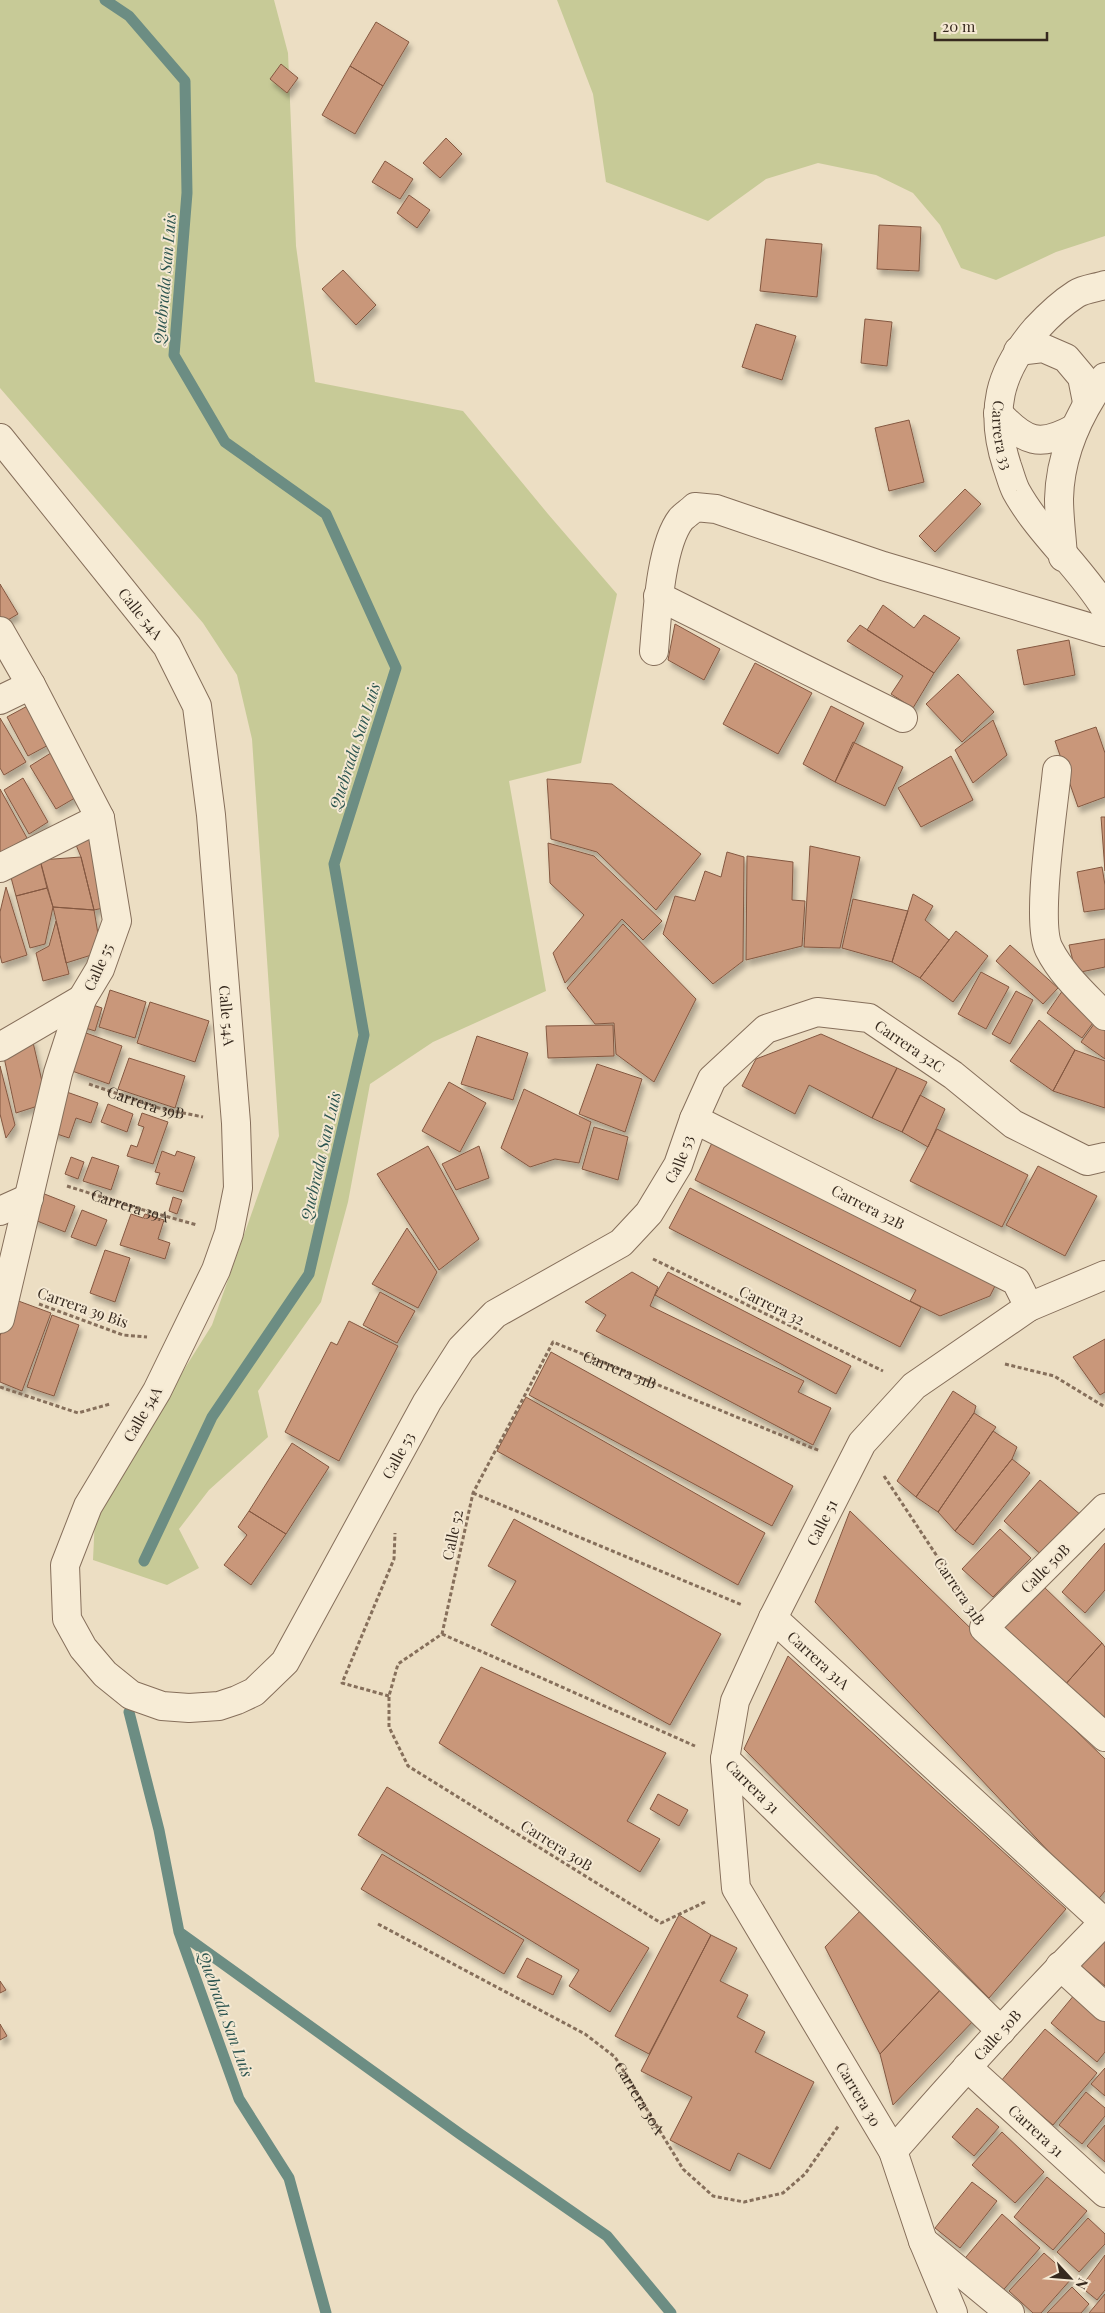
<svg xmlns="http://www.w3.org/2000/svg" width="1105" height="2313" viewBox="0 0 1105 2313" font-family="'Playfair Display',serif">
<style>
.green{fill:#c7ca97}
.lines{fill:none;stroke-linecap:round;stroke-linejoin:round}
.stream{stroke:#6c8d83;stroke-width:11}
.building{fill:#c9977a;stroke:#845841;filter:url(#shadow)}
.minor-casing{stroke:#866f5b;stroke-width:30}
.tertiary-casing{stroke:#866f5b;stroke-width:30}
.path{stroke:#866f5b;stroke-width:3;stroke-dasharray:4 2.5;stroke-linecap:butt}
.minor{stroke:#f7ecd6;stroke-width:28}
.tertiary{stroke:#f7ecd6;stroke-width:28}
.labels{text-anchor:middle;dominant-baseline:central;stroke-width:4;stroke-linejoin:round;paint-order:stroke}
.street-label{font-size:15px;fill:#36291e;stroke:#f4e8d2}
.water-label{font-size:16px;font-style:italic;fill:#2e5651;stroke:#f4e8d2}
</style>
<defs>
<filter id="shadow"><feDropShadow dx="3" dy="5.5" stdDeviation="2.5" flood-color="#0004"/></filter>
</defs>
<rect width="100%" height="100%" fill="#ecdec3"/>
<path class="green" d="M 0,0 L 274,0 L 288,53 L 296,246 L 315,382 L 463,411 L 548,514 L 617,594 L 581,763 L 509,781 L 546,991 L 433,1042 L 370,1084 L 348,1202 L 321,1302 L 258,1391 L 268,1437 L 209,1490 L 179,1529 L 199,1568 L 167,1585 L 93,1560 L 95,1518 L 148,1427 L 212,1325 L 279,1136 L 252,739 L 237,675 L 203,623 L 0,388 Z
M 557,0 L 1105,0 L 1105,236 L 1056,252 L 996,280 L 961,268 L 940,225 L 913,193 L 876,175 L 818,163 L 766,179 L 708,221 L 606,182 L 593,94 Z"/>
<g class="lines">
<path class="stream" d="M 105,0 L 129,16 L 185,81 L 187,193 L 174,355 L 225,442 L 326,514 L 396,668 L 334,864 L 364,1035 L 309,1274 L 212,1417 L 144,1561
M 129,1712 L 159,1830 L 179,1932 L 239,2099 L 289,2178 L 326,2313
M 179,1932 L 460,2134 L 607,2236 L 671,2313"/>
</g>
<path class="building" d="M 376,22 L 409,42 L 383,86 L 350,66 Z
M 281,64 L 298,78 L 287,93 L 270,79 Z
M 350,66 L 383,86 L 355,134 L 322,115 Z
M 446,138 L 462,154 L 440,178 L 423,163 Z
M 385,161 L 413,179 L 400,199 L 372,182 Z
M 409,195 L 430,210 L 417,228 L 397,213 Z
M 879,225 L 921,227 L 919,271 L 877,269 Z
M 766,239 L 822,244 L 817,297 L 760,291 Z
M 343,270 L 376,305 L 356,325 L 322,289 Z
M 865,319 L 892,322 L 887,366 L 861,363 Z
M 756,324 L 796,336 L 782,380 L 742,367 Z
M 909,420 L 924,482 L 889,491 L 875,428 Z
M 965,489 L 981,504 L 935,552 L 919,536 Z
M 0,584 L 18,614 L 1,624 L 0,622 Z
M 883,605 L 914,628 L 924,615 L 960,638 L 934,673 L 867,630 Z
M 675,624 L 720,649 L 704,680 L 668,660 Z
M 860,625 L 934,673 L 913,708 L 891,694 L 903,676 L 847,641 Z
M 1069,640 L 1075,675 L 1024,685 L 1017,650 Z
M 755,663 L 812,693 L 778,754 L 723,724 Z
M 958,674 L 994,712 L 962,742 L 926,704 Z
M 33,703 L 54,742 L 28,756 L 7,717 Z
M 831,706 L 864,723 L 835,782 L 803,764 Z
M 0,718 L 26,762 L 4,775 L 0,768 Z
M 993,720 L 1007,755 L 973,783 L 955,750 Z
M 1096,727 L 1105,753 L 1105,797 L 1078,807 L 1055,741 Z
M 853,742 L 903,767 L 885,806 L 835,782 Z
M 54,751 L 80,795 L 56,809 L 30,766 Z
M 951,756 L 973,800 L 921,827 L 898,788 Z
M 23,778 L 48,822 L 29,834 L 4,790 Z
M 547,779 L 612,784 L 701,854 L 656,910 L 597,852 L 551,839 Z
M 0,789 L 27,838 L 0,853 Z
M 1101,817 L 1105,817 L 1105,871 Z
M 97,836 L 113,906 L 94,910 L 81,857 L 74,840 Z
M 548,843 L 594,856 L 662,921 L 643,940 L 622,919 L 565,983 L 553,953 L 584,915 L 550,883 Z
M 810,846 L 860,857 L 840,948 L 804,947 Z
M 727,852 L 744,857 L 743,961 L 713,984 L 663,934 L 675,896 L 695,901 L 705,871 L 721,877 Z
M 747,856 L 793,862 L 792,900 L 805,901 L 802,946 L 746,960 Z
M 81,857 L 94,910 L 53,907 L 40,860 Z
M 40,860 L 47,888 L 16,896 L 9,870 Z
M 1102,867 L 1105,885 L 1105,909 L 1084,912 L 1077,872 Z
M 6,887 L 27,955 L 2,963 L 0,955 L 0,912 Z
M 47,888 L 53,907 L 45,944 L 30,948 L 16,896 Z
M 913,894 L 933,906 L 925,920 L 949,940 L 920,978 L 892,962 Z
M 853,899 L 908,911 L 892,962 L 842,948 Z
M 53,907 L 94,910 L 101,952 L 66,963 Z
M 56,921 L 69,974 L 43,981 L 36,953 L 49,946 Z
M 623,924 L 696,999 L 654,1082 L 616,1054 L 614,1023 L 595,1024 L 567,988 Z
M 956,931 L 988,956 L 953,1002 L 920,978 Z
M 1105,939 L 1105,967 L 1076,973 L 1069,945 Z
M 1010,945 L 1058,988 L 1043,1004 L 996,961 Z
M 981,972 L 1009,987 L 986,1029 L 958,1014 Z
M 110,990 L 146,1002 L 135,1038 L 99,1027 Z
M 1063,990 L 1098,1016 L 1082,1038 L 1047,1013 Z
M 1016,991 L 1033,1000 L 1010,1044 L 992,1034 Z
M 84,1002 L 102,1008 L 95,1031 L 76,1025 Z
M 150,1002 L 209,1021 L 195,1062 L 137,1043 Z
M 1039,1020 L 1075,1050 L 1053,1091 L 1010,1061 Z
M 1097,1020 L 1105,1026 L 1105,1059 L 1081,1042 Z
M 613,1025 L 614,1056 L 548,1058 L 546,1026 Z
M 86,1033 L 122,1046 L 109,1084 L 72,1071 Z
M 821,1034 L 897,1068 L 872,1118 L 809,1085 L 795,1114 L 742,1086 L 756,1059 Z
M 477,1036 L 528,1053 L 513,1100 L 461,1084 Z
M 32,1038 L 47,1103 L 16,1113 L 2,1048 Z
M 1075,1050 L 1105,1061 L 1105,1108 L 1053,1091 Z
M 129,1058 L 185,1076 L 175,1108 L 118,1089 Z
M 597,1064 L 642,1079 L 625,1132 L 579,1114 Z
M 0,1066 L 15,1125 L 6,1138 L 0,1114 Z
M 897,1068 L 927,1082 L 902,1132 L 872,1118 Z
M 449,1082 L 486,1103 L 460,1152 L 422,1131 Z
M 524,1089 L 591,1122 L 579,1163 L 555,1159 L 530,1167 L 501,1148 Z
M 61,1090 L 98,1103 L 91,1123 L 76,1118 L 69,1138 L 48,1131 Z
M 920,1095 L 945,1109 L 928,1147 L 902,1132 Z
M 108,1104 L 133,1114 L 127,1132 L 101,1122 Z
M 142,1113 L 168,1122 L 153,1164 L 127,1156 L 131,1145 L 137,1147 L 144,1127 L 138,1125 Z
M 594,1127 L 628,1137 L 618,1180 L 582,1169 Z
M 937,1129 L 1028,1175 L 1002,1227 L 910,1181 Z
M 716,1134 L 997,1282 L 990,1296 L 940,1316 L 910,1301 L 916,1290 L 695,1180 Z
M 428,1146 L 479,1239 L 439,1270 L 377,1174 Z
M 479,1146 L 489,1178 L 456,1190 L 442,1164 Z
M 162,1151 L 175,1156 L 177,1151 L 195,1157 L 183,1192 L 156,1184 L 160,1173 L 155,1172 Z
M 71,1157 L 84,1162 L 78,1179 L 65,1174 Z
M 92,1157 L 119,1166 L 111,1190 L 83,1181 Z
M 1038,1166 L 1097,1196 L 1065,1256 L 1006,1225 Z
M 690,1188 L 921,1307 L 900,1347 L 669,1228 Z
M 42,1193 L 75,1206 L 65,1232 L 32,1219 Z
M 173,1197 L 182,1200 L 177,1214 L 169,1211 Z
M 82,1210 L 107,1220 L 96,1246 L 71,1237 Z
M 131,1214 L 143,1218 L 145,1214 L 164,1220 L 158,1239 L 170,1243 L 165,1259 L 120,1245 Z
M 407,1228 L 437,1272 L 418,1308 L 372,1284 Z
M 105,1250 L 130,1258 L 115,1302 L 90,1293 Z
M 632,1272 L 658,1287 L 650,1306 L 804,1381 L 798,1392 L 831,1408 L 813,1445 L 596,1331 L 606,1315 L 585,1302 Z
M 668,1272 L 851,1366 L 836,1394 L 655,1295 Z
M 380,1292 L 415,1311 L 397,1343 L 363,1325 Z
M 13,1299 L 51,1313 L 22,1391 L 0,1382 L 0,1336 Z
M 52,1315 L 79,1325 L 54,1396 L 27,1387 Z
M 349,1321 L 398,1346 L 339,1461 L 285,1432 L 331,1342 L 337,1345 Z
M 1105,1339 L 1105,1392 L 1100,1395 L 1073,1357 Z
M 551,1352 L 793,1486 L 772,1526 L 529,1395 Z
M 953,1391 L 976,1406 L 974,1413 L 916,1497 L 897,1481 Z
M 526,1397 L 765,1533 L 738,1585 L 497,1451 Z
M 974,1413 L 996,1427 L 938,1512 L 916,1497 Z
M 993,1431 L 1017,1447 L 1012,1459 L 955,1531 L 938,1512 Z
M 292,1443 L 329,1467 L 286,1534 L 249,1511 Z
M 1012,1459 L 1030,1473 L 973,1545 L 955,1531 Z
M 1040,1480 L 1082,1516 L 1045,1558 L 1004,1521 Z
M 249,1511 L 286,1534 L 251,1585 L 224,1565 L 247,1535 L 238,1527 Z
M 850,1511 L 1105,1759 L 1105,1891 L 1096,1902 L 815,1602 Z
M 514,1519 L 721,1634 L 670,1725 L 491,1625 L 516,1581 L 488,1566 Z
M 1000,1529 L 1031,1558 L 993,1597 L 962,1569 Z
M 1105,1543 L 1105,1590 L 1085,1613 L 1062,1592 Z
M 1043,1586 L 1102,1643 L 1064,1686 L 997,1623 Z
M 1102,1643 L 1105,1647 L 1105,1724 L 1064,1686 Z
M 788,1656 L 1066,1909 L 989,1998 L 744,1749 Z
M 481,1667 L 666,1753 L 627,1821 L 660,1839 L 640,1872 L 439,1743 Z
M 387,1787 L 649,1948 L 610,2012 L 569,1986 L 579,1970 L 358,1835 Z
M 658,1794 L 688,1810 L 679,1826 L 650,1809 Z
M 382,1854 L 524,1940 L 504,1974 L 361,1889 Z
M 863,1908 L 944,1986 L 880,2054 L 825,1947 Z
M 679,1915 L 711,1935 L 649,2054 L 615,2036 Z
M 711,1935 L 737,1948 L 720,1981 L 748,1995 L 737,2017 L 765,2032 L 755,2052 L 814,2082 L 770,2169 L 738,2153 L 730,2171 L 670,2140 L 692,2097 L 641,2071 Z
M 1105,1937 L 1105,1986 L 1081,1966 Z
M 527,1958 L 562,1976 L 553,1995 L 517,1977 Z
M 0,1981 L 6,1990 L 0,1993 Z
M 944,1986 L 977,2017 L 893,2105 L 880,2054 Z
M 1075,1994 L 1105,2019 L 1105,2052 L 1097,2062 L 1051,2023 Z
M 0,2024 L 7,2036 L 0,2040 Z
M 1045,2029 L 1097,2073 L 1053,2125 L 1001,2081 Z
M 1105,2068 L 1105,2096 L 1091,2084 Z
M 1086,2092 L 1105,2108 L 1105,2116 L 1082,2144 L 1059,2125 Z
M 977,2108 L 999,2127 L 974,2156 L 952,2137 Z
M 1105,2125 L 1105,2162 L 1087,2146 Z
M 1002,2132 L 1044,2172 L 1015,2203 L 972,2165 Z
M 1047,2177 L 1087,2211 L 1053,2250 L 1014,2217 Z
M 972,2182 L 997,2201 L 960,2248 L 935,2228 Z
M 1002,2214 L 1040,2248 L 998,2296 L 961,2263 Z
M 1088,2218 L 1105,2234 L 1105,2244 L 1079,2272 L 1057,2252 Z
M 1044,2253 L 1072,2278 L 1041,2313 L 1033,2313 L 1009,2291 Z
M 1105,2255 L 1105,2290 L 1097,2300 L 1081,2287 Z
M 1072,2287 L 1089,2304 L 1081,2313 L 1047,2313 Z
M 1105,2294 L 1105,2313 L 1089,2313 Z"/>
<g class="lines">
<defs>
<g id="minor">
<path d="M 658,596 L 903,718"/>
<path d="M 0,631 L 31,685 L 100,818 L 117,921 L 100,969 L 82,999 L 58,1073 L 0,1319"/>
<path d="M 654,651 C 657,618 660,546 681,519 C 685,515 691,511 695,507 L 716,509 L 883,566 L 1105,632"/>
<path d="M 0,700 L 31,685"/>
<path d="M 1057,770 C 1054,805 1035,922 1049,949 C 1062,975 1085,995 1105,1016"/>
<path d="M 0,868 L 100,818"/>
<path d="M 0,1047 L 82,999"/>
<path id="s5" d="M 694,1119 L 1016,1281 L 1029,1307"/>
<path d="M 0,1211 L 29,1198"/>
<path d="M 1105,1508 L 984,1628 L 1105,1737"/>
<path id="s6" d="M 773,1618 L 1104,1922"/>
<path id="s7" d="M 725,1759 L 1001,2031"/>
<path d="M 1060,1966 L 1105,2007"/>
<path id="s8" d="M 967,2067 L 1105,2193"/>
<path id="s9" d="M 893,2151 C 962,2072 1032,1995 1105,1921"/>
<path d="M 923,2241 L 1010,2313"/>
</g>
<g id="tertiary">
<path id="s10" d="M 1105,285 C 1096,288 1084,289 1076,294 C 1062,303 1047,317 1036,329 C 999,372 989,411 1007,466 C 1010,474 1012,483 1016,491 C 1039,533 1080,567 1105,608"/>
<path d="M 1018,351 L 1043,348 L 1066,358 L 1082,377 L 1087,402"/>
<path d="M 998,413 C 1025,442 1039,448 1075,428"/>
<path id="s11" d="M 0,438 L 167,646 L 197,706 L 211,815 L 236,1123 L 238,1188 L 229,1233 L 216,1270 L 157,1391 L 88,1506 L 65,1565 L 67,1619 L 83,1648 L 105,1674 L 131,1695 L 162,1706 L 189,1708 L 219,1706 L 237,1700 L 254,1692 L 285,1662 L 427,1402 L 461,1349 L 495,1314 L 621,1243 L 649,1213 L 678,1165 L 694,1119 L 712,1079 L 766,1029 L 817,1012 L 869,1018 L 953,1075 L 1013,1124 L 1087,1161 L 1105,1157"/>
<path d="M 1063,557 C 1062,538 1059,518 1059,499 C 1060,453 1079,413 1105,377"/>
<path id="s12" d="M 953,2313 L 923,2241 L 893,2151 L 736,1888 L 725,1759 L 735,1701 L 773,1618 L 862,1443 L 914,1386 L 1029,1307 L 1105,1275"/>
</g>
</defs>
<use href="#minor" class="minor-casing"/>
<use href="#tertiary" class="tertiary-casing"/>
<g class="path">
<path id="s1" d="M 89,1084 L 159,1108 L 203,1117"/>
<path id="s2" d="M 67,1186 L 140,1209 L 197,1225"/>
<path d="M 653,1259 L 883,1371"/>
<path d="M 39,1304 L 123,1335 L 147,1337"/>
<path d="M 1005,1364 L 1054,1376 L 1105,1407"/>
<path d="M 0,1387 L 78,1413 L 110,1404"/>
<path d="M 884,1476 L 966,1600"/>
<path d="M 473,1493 L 742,1605"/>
<path d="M 442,1634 L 695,1746"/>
<path d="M 389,1696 L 342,1683 L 394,1559 L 395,1533"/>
<path id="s3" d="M 705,1902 L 661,1923 L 408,1766 L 389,1727 L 389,1696 L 398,1664 L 442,1634 L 473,1493 L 553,1342 L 820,1451"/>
<path id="s4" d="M 378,1924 L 585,2034 L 615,2057 L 683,2169 L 713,2196 L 744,2202 L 783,2193 L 805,2174 L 839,2125"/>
</g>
<use href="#minor" class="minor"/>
<use href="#tertiary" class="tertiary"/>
</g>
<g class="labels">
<g class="street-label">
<text stroke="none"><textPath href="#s10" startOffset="200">Carrera 33</textPath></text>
<text stroke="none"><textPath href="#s11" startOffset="225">Calle 54A</textPath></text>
<text transform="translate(98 967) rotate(-66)">Calle 55</text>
<text stroke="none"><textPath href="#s11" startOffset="645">Calle 54A</textPath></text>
<text stroke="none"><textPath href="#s11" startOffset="2532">Carrera 32C</textPath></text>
<text stroke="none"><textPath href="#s1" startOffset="60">Carrera 39B</textPath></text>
<text stroke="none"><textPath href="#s11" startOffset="2216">Calle 53</textPath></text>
<text stroke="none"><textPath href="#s2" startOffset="66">Carrera 39A</textPath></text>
<text stroke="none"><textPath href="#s5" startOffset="195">Carrera 32B</textPath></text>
<text transform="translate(772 1305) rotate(26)">Carrera 32</text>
<text transform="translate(83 1307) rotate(19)">Carrera 39 Bis</text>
<text stroke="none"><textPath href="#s3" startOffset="895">Carrera 31B</textPath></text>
<text transform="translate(142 1414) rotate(-60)">Calle 54A</text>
<text stroke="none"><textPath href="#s11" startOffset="1796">Calle 53</textPath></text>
<text stroke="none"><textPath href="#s12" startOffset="866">Calle 51</textPath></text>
<text transform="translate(452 1535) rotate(-78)">Calle 52</text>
<text transform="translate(1045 1568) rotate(-45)">Calle 50B</text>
<text transform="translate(960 1591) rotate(56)">Carrera 31B</text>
<text stroke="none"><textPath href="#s6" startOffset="62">Carrera 31A</textPath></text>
<text stroke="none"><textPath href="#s7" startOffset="39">Carrera 31</textPath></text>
<text transform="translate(557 1845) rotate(32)">Carrera 30B</text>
<text stroke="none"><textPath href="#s9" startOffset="156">Calle 50B</textPath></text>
<text transform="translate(859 2094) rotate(59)">Carrera 30</text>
<text stroke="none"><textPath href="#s4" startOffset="320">Carrera 30A</textPath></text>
<text stroke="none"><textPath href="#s8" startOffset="94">Carrera 31</textPath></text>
</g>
<g class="water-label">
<text transform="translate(164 279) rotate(-85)">Quebrada San Luis</text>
<text transform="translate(354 746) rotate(-72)">Quebrada San Luis</text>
<text transform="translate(320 1156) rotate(-77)">Quebrada San Luis</text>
<text transform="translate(226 2014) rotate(70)">Quebrada San Luis</text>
</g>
</g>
<g transform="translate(1070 2278) rotate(116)" stroke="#f4e8d2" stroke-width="4" paint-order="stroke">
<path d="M0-4L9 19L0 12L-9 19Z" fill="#36291e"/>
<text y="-8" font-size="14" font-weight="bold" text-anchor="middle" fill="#36291e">N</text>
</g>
<path d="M935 32v8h112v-8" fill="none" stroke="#36291e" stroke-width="2.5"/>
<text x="942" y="32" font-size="15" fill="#36291e" stroke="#f4e8d2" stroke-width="4" paint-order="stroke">20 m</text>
</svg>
